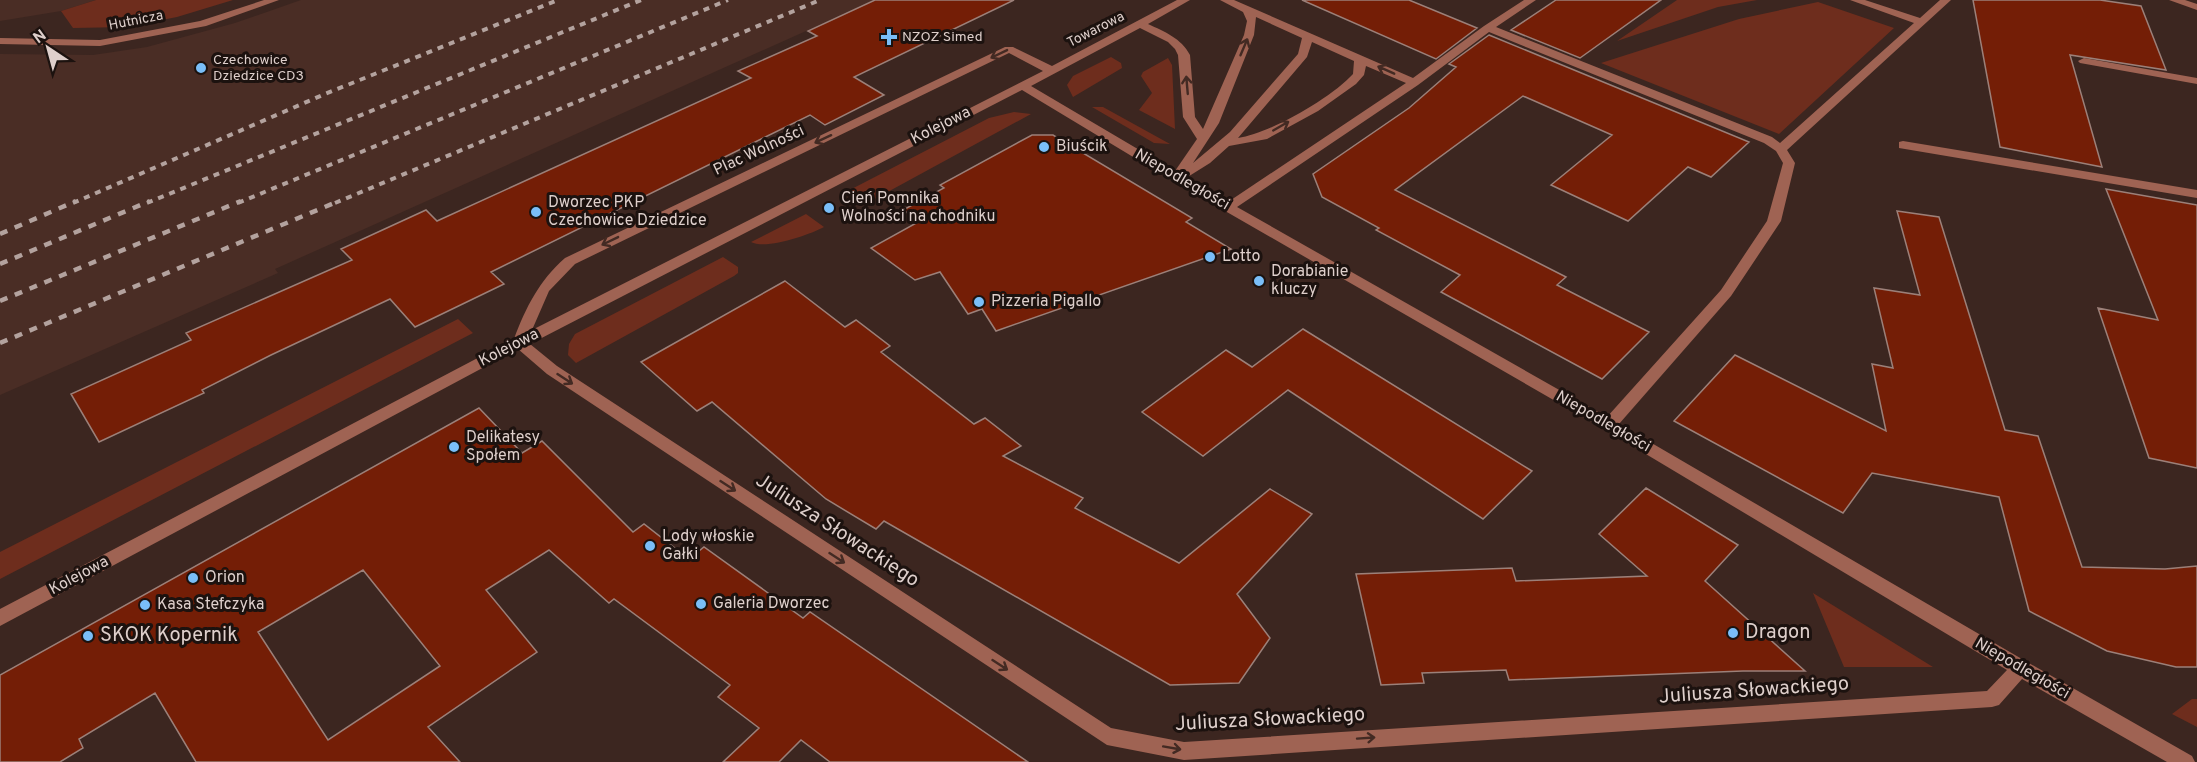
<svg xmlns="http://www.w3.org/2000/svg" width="2197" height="762" viewBox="0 0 2197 762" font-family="Overpass,sans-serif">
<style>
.built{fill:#4a2d25}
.green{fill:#6e2d1d}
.building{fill:#741e06;stroke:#9c8079;stroke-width:1.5;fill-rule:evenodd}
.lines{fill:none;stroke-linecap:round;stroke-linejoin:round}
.minor{fill:#9f6353;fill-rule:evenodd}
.rail-far1{stroke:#b3a29e;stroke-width:4;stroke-dasharray:6 6;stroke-linecap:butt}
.rail{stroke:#b3a29e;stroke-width:4.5;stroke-dasharray:8 8;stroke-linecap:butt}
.oneway{stroke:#432a23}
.poi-dot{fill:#7abef8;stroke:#1c120f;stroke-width:2}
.labels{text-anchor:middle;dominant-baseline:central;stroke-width:6;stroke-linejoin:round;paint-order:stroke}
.far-street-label{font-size:14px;fill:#decfcb;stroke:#1c120f}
.far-poi-label{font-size:14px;fill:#decfcb;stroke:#1c120f;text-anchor:start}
.street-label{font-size:16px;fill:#decfcb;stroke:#1c120f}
.poi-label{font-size:16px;fill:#decfcb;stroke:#1c120f;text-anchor:start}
.near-street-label{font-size:20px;fill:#decfcb;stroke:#1c120f}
.near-poi-label{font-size:20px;fill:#decfcb;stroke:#1c120f;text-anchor:start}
</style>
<rect width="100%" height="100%" fill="#3c2620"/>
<path class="built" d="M 0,0 L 96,0 L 61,11 L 0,21 Z
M 301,0 L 875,0 L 275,269 L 278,273 L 0,395 L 0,54 L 93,55 L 147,47 L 235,23 Z"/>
<path class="green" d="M 96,0 L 233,0 L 177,17 L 126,27 L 73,28 L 61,11 Z
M 1677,0 L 1757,0 L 1718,7 L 1617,41 Z
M 1818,2 L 1894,28 L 1779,134 L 1601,63 L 1739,19 Z
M 1111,57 L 1121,63 L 1122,68 L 1073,97 L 1067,85 L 1073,76 Z
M 1168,58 L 1172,65 L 1175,129 L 1139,110 L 1152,93 L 1141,76 L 1143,72 Z
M 1092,107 L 1103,107 L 1170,144 L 1154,143 Z
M 1014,112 L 1031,114 L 871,201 L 858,194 L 840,195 L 989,118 Z
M 806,214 L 824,227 C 809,235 766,250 751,242 Z
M 723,257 L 738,267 L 738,273 L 734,276 L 576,363 L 568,355 L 569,344 L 575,334 Z
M 458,319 L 473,333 L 0,579 L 0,552 Z
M 1813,593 L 1933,667 L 1844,667 Z
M 2192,699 L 2197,699 L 2197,727 L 2172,714 Z"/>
<path class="building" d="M 875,0 L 1014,0 L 854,77 L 884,95 L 825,125 L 810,115 L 491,272 L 504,284 L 415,327 L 390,299 L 271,355 L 202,390 L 204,393 L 99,442 L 71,394 L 191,340 L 186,333 L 352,260 L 341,249 L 426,210 L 437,221 L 751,78 L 738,71 L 817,36 L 808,31 Z
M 1302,0 L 1409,0 L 1477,28 L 1436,59 Z
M 1556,0 L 1661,0 L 1580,58 L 1511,30 Z
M 1973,0 L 2100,0 L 2141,6 L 2166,70 L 2070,55 L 2102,167 L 2000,147 Z
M 1489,35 L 1749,142 L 1711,177 L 1688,167 L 1628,221 L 1551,185 L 1612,135 L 1523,96 L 1395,190 L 1566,277 L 1557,285 L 1649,332 L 1602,379 L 1441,292 L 1460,275 L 1376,230 L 1379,228 L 1322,197 L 1313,174 L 1409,108 L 1456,67 L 1449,64 Z
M 1032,135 L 1053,135 L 1192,218 L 1186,222 L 1231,249 L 996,331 L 982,309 L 968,314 L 940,272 L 915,280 L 871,248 L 920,221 L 903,210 L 944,188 L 940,185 Z
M 2106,189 L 2197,205 L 2197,468 L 2149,458 L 2098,308 L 2158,320 Z
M 1897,211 L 1939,217 L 2005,430 L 2038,436 L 2082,567 L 2165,569 L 2197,566 L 2197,667 L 2176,667 L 2107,651 L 2029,611 L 1999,497 L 1872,473 L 1843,513 L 1674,421 L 1735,355 L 1886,431 L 1872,364 L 1893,368 L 1874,288 L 1920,295 Z
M 785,281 L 845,327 L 856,320 L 890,346 L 881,352 L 974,424 L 985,418 L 1021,446 L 1003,456 L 1083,498 L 1075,508 L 1179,563 L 1270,489 L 1312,514 L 1237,594 L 1270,638 L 1239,683 L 1170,685 L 884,521 L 876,529 L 826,499 L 712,402 L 697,411 L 641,362 Z
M 1303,329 L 1532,471 L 1483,519 L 1288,390 L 1203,456 L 1142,412 L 1226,350 L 1252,367 Z
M 479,408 L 522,453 L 542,441 L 633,532 L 644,524 L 689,559 L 704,547 L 803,618 L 810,612 L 1028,762 L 830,762 L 801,740 L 779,762 L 723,762 L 759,728 L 718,697 L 730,685 L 614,599 L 609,603 L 549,550 L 486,590 L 537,652 L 428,727 L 460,762 L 196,762 L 155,693 L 79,739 L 83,748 L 60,762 L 0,762 L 0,675 ZM 363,570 L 440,666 L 328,740 L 258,632 Z
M 1646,488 L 1738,545 L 1705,581 L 1805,671 L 1743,671 L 1509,680 L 1506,670 L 1422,673 L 1424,683 L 1381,685 L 1356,574 L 1512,568 L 1516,581 L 1647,576 L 1599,534 Z"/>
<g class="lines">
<path class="minor" d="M 264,0 L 279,0 L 206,26 L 100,46 L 0,44 L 0,38 L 100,40 L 200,21 Z
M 1177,0 L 1190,0 L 1148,24 C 1165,32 1181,38 1190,55 L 1195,117 L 1203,129 L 1244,35 L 1247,21 L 1243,12 L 1220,0 L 1234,0 L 1413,78 L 1484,26 L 1524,0 L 1536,0 L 1496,27 L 1772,137 L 1780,143 L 1914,23 L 1850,0 L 1865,0 L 1920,18 L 1940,0 L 1951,0 L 1787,150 L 1795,163 L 1781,221 L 1731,296 L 1619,424 L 2027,662 L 2192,756 L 2195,762 L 2167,762 L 2022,679 L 1999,705 L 1992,707 L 1184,760 L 1107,745 L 547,374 L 518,349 L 0,626 L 0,609 L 514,339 C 526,307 539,281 565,258 L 1005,47 L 1013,47 L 1052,66 ZM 1256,17 L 1302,38 L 1298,54 L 1230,132 L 1193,163 L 1219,123 L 1254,35 ZM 1140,28 L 1168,42 L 1175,49 L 1178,55 L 1183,117 L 1197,139 L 1175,171 L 1031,86 ZM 1489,32 L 1764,143 L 1776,151 L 1783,163 L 1767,221 L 1721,290 L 1607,417 L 1237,207 L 1418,85 ZM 1312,42 L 1354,61 L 1353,74 C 1331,98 1271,133 1238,138 L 1307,57 ZM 1009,53 L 1043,71 L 532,330 L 549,291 L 575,264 ZM 1366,66 L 1406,83 L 1228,202 L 1186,178 L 1210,163 L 1229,146 L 1267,139 L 1318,111 L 1356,84 L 1364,75 ZM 1022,90 L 1173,181 L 1604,429 L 2007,670 L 1987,691 L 1184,742 L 1111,728 L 557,366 L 530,344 Z
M 2169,0 L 2185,0 L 2197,4 L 2197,10 Z
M 2084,58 L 2197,78 L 2197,84 L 2080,63 L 2078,61 Z
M 1903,141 L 2197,190 L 2197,198 L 1899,148 L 1899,142 Z"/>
<path class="rail-far1" d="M 73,203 L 325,94 L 558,0
M 147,203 L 641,0
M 238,203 L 728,0
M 335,203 L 820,0"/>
<path class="rail" d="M 0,234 L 76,201
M 0,264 L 150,201
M 0,301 L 241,201
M 0,343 L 339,201"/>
</g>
<defs><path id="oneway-shaft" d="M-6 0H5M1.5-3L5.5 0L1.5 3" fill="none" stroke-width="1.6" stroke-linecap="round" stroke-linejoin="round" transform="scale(1.5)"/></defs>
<g class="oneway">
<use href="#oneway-shaft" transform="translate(1244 47) rotate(-67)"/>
<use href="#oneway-shaft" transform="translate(999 54) rotate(154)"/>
<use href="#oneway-shaft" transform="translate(1386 70) rotate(-156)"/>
<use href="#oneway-shaft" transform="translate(1187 85) rotate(-95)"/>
<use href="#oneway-shaft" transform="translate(1281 126) rotate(-30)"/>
<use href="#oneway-shaft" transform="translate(823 139) rotate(155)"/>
<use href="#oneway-shaft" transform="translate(610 241) rotate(154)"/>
<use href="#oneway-shaft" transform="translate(565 379) rotate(33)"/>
<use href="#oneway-shaft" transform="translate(728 486) rotate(33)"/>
<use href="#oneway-shaft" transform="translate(837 558) rotate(33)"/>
<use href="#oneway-shaft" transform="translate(1000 665) rotate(33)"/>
<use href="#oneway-shaft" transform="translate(1366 738) rotate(-4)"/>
<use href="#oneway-shaft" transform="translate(1172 748) rotate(10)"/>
</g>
<g class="poi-dot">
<path d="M886 28h6v6h6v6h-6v6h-6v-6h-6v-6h6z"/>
<circle cx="201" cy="68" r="6"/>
<circle cx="1044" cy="147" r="6"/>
<circle cx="829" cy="208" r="6"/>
<circle cx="536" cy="212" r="6"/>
<circle cx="1210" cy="257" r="6"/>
<circle cx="1259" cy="281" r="6"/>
<circle cx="979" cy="302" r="6"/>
<circle cx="454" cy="447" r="6"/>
<circle cx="650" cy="546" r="6"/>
<circle cx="193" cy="578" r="6"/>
<circle cx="701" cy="604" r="6"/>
<circle cx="145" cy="605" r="6"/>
<circle cx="1733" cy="633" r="6"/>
<circle cx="88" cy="636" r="6"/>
</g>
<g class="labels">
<g class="far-street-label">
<text transform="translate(136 21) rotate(-11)">Hutnicza</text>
<text transform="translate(1096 30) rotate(-27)">Towarowa</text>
</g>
<g class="far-poi-label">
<text x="902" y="37">NZOZ Simed</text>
<text x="213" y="60">Czechowice<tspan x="213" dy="16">Dziedzice CD3</tspan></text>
</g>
<g class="street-label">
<text transform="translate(941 126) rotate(-27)">Kolejowa</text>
<text transform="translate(759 151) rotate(-25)">Plac Wolności</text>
<text transform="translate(1182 180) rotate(30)">Niepodległości</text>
<text transform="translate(509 348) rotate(-27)">Kolejowa</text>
<text transform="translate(1603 422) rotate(30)">Niepodległości</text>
<text transform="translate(79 576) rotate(-28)">Kolejowa</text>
<text transform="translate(2022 669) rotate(30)">Niepodległości</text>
</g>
<g class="poi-label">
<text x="1056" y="147">Biuścik</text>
<text x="841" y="199">Cień Pomnika<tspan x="841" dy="18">Wolności na chodniku</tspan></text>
<text x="548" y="203">Dworzec PKP<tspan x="548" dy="18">Czechowice Dziedzice</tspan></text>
<text x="1222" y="257">Lotto</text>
<text x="1271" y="272">Dorabianie<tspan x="1271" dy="18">kluczy</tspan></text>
<text x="991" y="302">Pizzeria Pigallo</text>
<text x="466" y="438">Delikatesy<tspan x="466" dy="18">Społem</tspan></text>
<text x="662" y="537">Lody włoskie<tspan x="662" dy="18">Gałki</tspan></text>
<text x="205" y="578">Orion</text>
<text x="713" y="604">Galeria Dworzec</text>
<text x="157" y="605">Kasa Stefczyka</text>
</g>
<g class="near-street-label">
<text transform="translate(837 531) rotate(33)">Juliusza Słowackiego</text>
<text transform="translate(1754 691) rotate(-4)">Juliusza Słowackiego</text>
<text transform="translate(1270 720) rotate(-3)">Juliusza Słowackiego</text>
</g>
<g class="near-poi-label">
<text x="1745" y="633">Dragon</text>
<text x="100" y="636">SKOK Kopernik</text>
</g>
</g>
<g transform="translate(48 48) rotate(324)" stroke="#1c120f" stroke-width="4.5" paint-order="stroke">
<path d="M0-4.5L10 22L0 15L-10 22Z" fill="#decfcb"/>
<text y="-9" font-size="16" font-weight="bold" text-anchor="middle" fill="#decfcb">N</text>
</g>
</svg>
